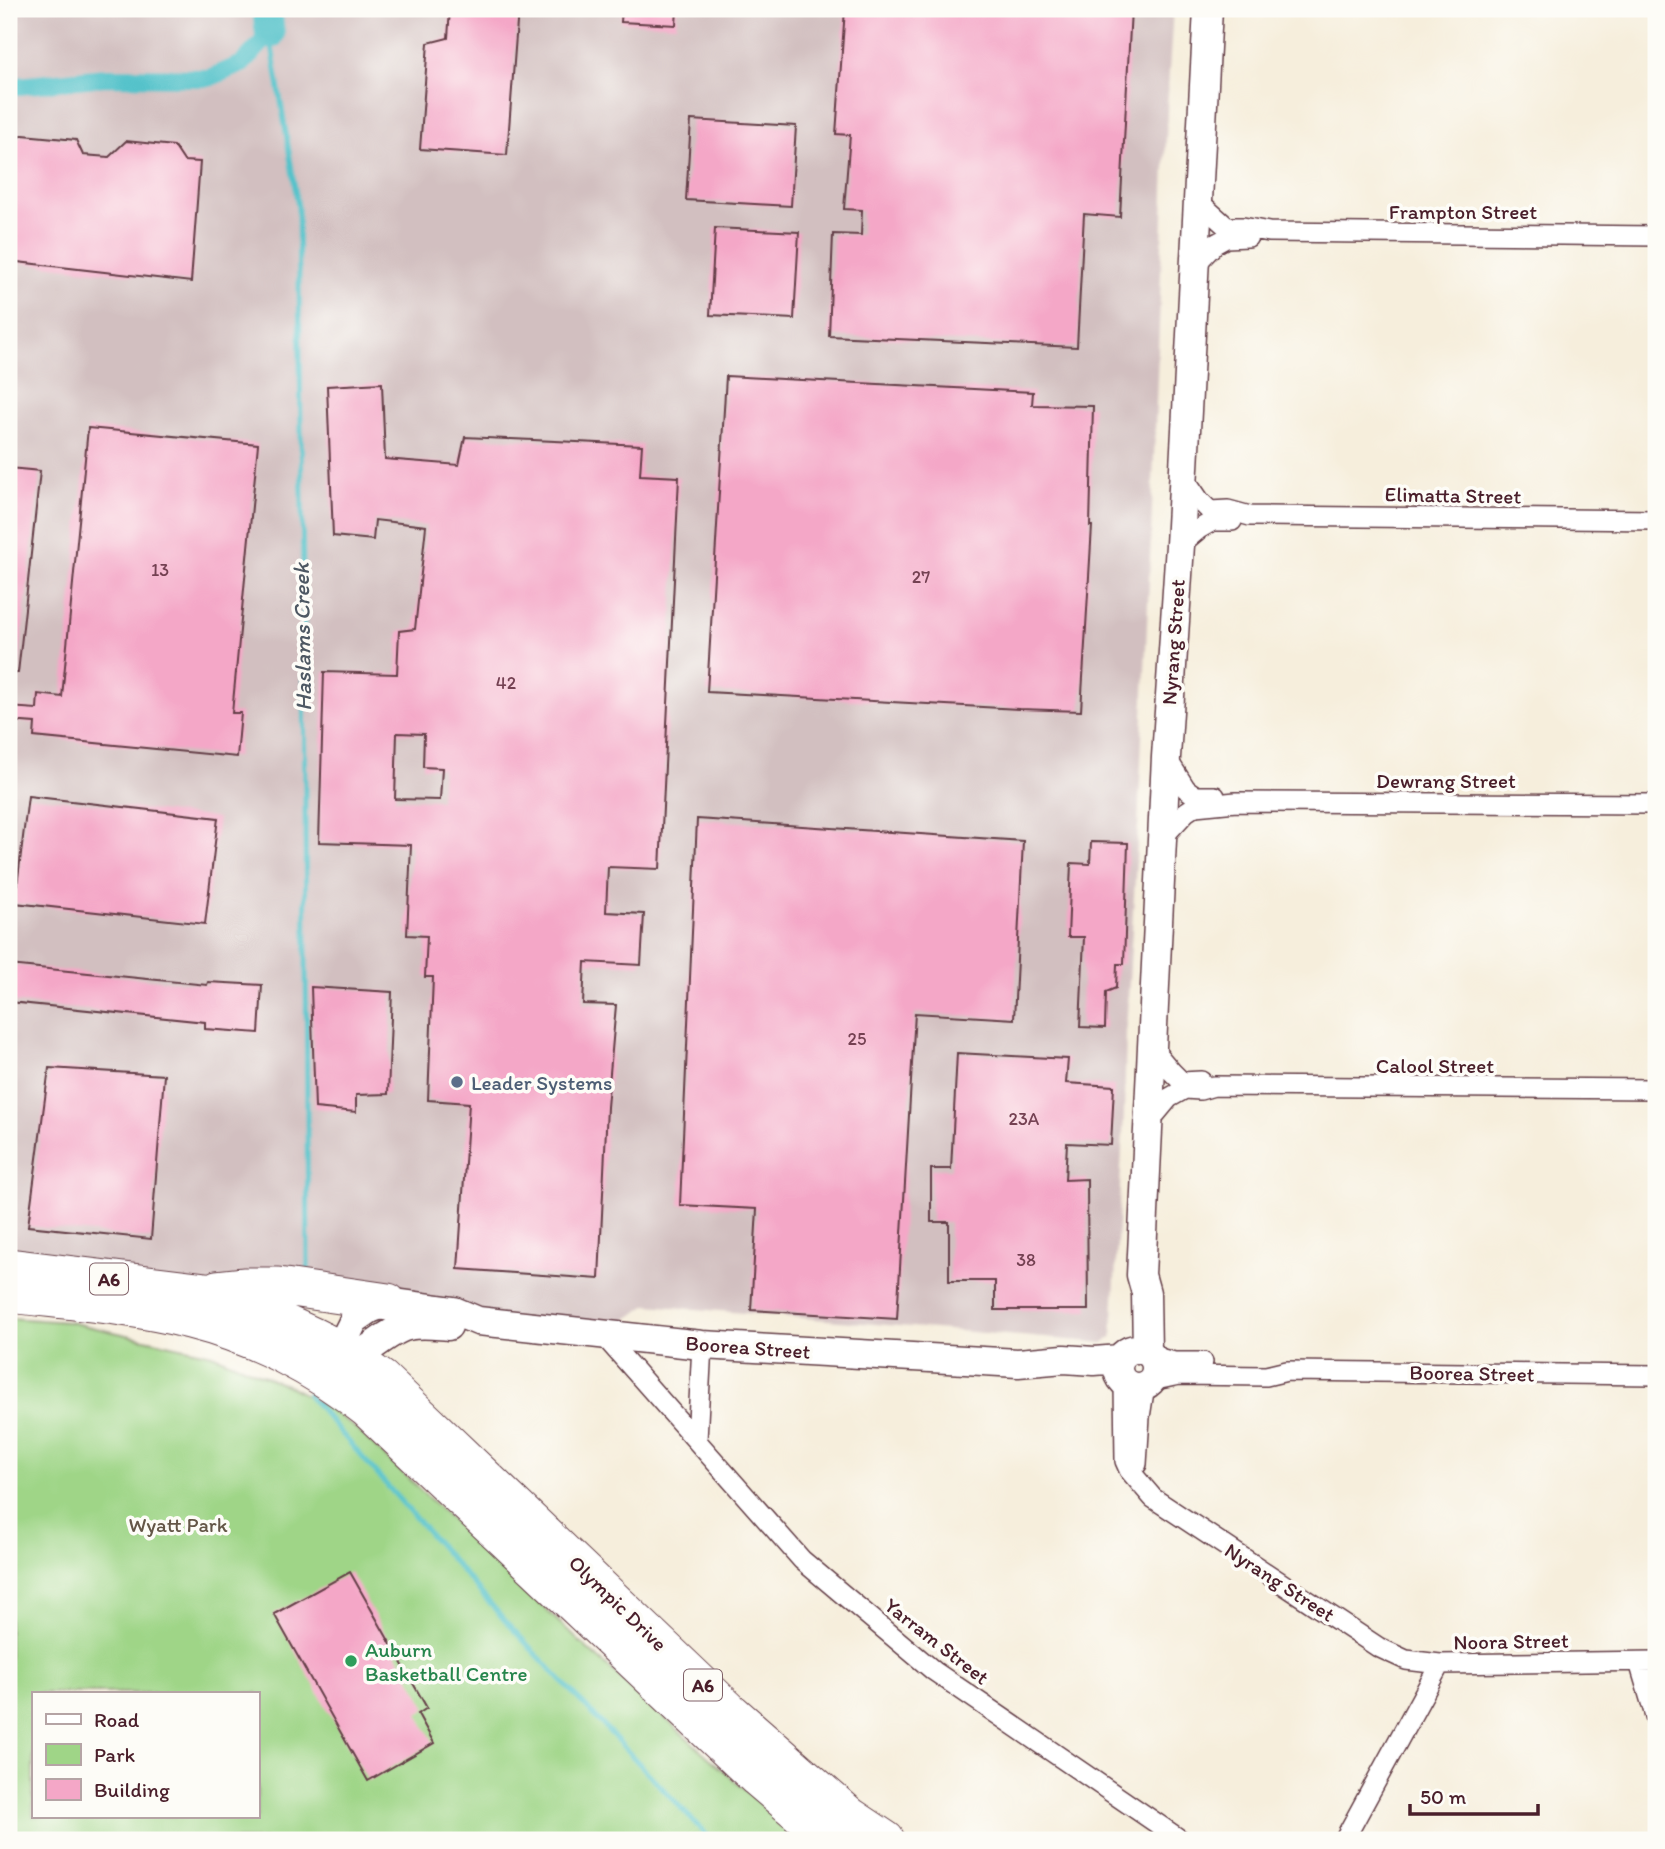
<svg xmlns="http://www.w3.org/2000/svg" width="1665" height="1849" viewBox="0 0 1665 1849" font-family="Itim,sans-serif">
<style>
.industrial{fill:#d2bfc0}
.green{fill:#9fd587;stroke:#747a59;stroke-width:2;fill-rule:evenodd}
.lines{fill:none;stroke-linecap:round;stroke-linejoin:round}
.stream{stroke:#54c2ca;stroke-width:5}
.canal{stroke:#54c2ca;stroke-width:18}
.river{stroke:#54c2ca;stroke-width:30}
.building{fill:#f4a7c7;fill-rule:evenodd}
.street-casing{stroke:#643e46;stroke-width:22}
.secondary-casing{stroke:#643e46;stroke-width:31}
.highway-casing{stroke:#643e46;stroke-width:39}
.street{stroke:#fff;stroke-width:19}
.secondary{stroke:#fff;stroke-width:28}
.highway{stroke:#fff;stroke-width:37}
.service-dot{fill:#5c6f8a;stroke:#fdfcf7;stroke-width:2.5}
.leisure-dot{fill:#2e9e5b;stroke:#fdfcf7;stroke-width:2.5}
.labels{text-anchor:middle;dominant-baseline:central;stroke-width:7;stroke-linejoin:round;paint-order:stroke}
.number-label{font-size:18px;fill:#744152}
.shield{fill:#fdfcf7;stroke:#806168;stroke-width:2}
.shield-label{font-size:19px;font-weight:bold;fill:#4a1f2b}
.street-label{font-size:21px;fill:#4a1f2b;stroke:#fdfcf7}
.service-label{font-size:21px;fill:#4e5e75;stroke:#fdfcf7;text-anchor:start}
.park-label{font-size:21px;fill:#645647;stroke:#fdfcf7}
.leisure-label{font-size:21px;fill:#27864d;stroke:#fdfcf7;text-anchor:start}
.water-label{font-size:23px;font-style:italic;fill:#4e5863;stroke:#fdfcf7}
</style>
<rect width="100%" height="100%" fill="#fdfcf7"/>
<filter id="ink" filterUnits="userSpaceOnUse"><feTurbulence type="fractalNoise" baseFrequency=".0143" numOctaves="2"/><feDisplacementMap in="SourceGraphic" scale="14" xChannelSelector="R" yChannelSelector="G"/><feConvolveMatrix kernelMatrix="1 2 1 2 8 2 1 2 1" color-interpolation-filters="sRGB"/></filter>
<filter id="wash" filterUnits="userSpaceOnUse"><feTurbulence type="fractalNoise" baseFrequency=".00686" numOctaves="4" result="noise"/><feDisplacementMap in="SourceGraphic" scale="28" xChannelSelector="R" yChannelSelector="G"/><feGaussianBlur stdDeviation="1.57" result="paint"/><feColorMatrix in="noise" values="0 0 0 0 0 0 0 0 0 0 0 0 0 0 0 0 0 1.4 0 .05"/><feComposite in="paint" operator="in"/></filter>
<g filter="url(#wash)">
<rect width="100%" height="100%" fill="#f6eedc"/>
<path class="industrial" d="M 9,9 L 1173,9 L 1168,87 L 1151,536 L 1138,827 L 1126,1032 L 1124,1113 L 1112,1336 L 1104,1343 L 648,1305 L 603,1335 L 9,1267 Z"/>
<path class="green" d="M 9,1318 L 69,1322 L 212,1354 L 291,1387 L 326,1406 L 355,1428 L 581,1643 L 801,1840 L 9,1840 ZM 33,1693 L 257,1693 L 257,1816 L 33,1816 Z"/>
<g class="lines">
<path class="stream" d="M 270,34 L 298,207 L 304,649 L 308,1268
M 308,1395 L 508,1624 L 711,1840"/>
<path class="canal" d="M 9,87 L 105,77 L 209,78 L 242,64 L 270,34"/>
<path class="river" d="M 267,9 L 270,34"/>
</g>
<g id="blocks">
<path class="building" d="M 450,9 L 518,9 L 507,155 L 420,149 L 428,43 L 448,38 Z
M 622,9 L 677,9 L 676,25 L 621,22 Z
M 845,9 L 1131,9 L 1120,217 L 1084,214 L 1077,347 L 829,336 L 833,234 L 861,235 L 862,210 L 844,209 L 850,135 L 836,134 Z
M 691,120 L 796,126 L 791,206 L 686,200 Z
M 23,135 L 76,140 L 83,155 L 109,157 L 126,141 L 174,146 L 184,161 L 200,162 L 191,282 L 9,261 L 9,143 Z
M 715,228 L 799,232 L 794,319 L 710,315 Z
M 726,376 L 1033,392 L 1032,405 L 1093,406 L 1090,526 L 1092,526 L 1081,711 L 1019,709 L 707,692 Z
M 382,383 L 385,459 L 459,465 L 465,437 L 642,445 L 640,475 L 679,477 L 660,869 L 608,867 L 606,912 L 644,914 L 641,965 L 585,962 L 583,1004 L 616,1005 L 607,1107 L 599,1279 L 458,1269 L 469,1103 L 428,1100 L 433,977 L 425,977 L 427,936 L 407,935 L 411,845 L 319,842 L 324,672 L 397,674 L 399,631 L 415,629 L 426,526 L 375,520 L 373,540 L 333,536 L 327,386 ZM 397,733 L 424,734 L 423,767 L 442,768 L 440,800 L 395,799 Z
M 88,428 L 258,444 L 232,713 L 241,713 L 237,757 L 34,737 L 35,723 L 9,721 L 9,707 L 37,709 L 38,694 L 62,697 Z
M 9,468 L 40,471 L 18,673 L 9,673 Z
M 28,796 L 218,818 L 205,924 L 15,903 Z
M 697,819 L 1023,841 L 1014,1019 L 915,1013 L 897,1319 L 751,1310 L 757,1209 L 680,1205 Z
M 1091,842 L 1128,843 L 1124,964 L 1117,964 L 1116,988 L 1106,992 L 1105,1028 L 1080,1027 L 1084,937 L 1068,937 L 1071,863 L 1090,864 Z
M 9,965 L 207,985 L 208,982 L 262,985 L 259,1033 L 205,1029 L 205,1022 L 10,1002 L 12,981 L 9,980 Z
M 311,987 L 392,992 L 388,1094 L 356,1095 L 356,1112 L 315,1108 Z
M 957,1053 L 1068,1059 L 1066,1083 L 1114,1086 L 1111,1145 L 1067,1143 L 1065,1180 L 1087,1179 L 1088,1310 L 995,1310 L 995,1281 L 949,1281 L 949,1222 L 931,1222 L 931,1169 L 951,1169 Z
M 49,1068 L 164,1075 L 151,1239 L 28,1226 Z
M 350,1572 L 427,1708 L 418,1714 L 434,1743 L 368,1781 L 274,1614 Z"/>
</g>
</g>
<g filter="url(#ink)">
<use href="#blocks" fill-opacity="0" stroke="#643e46" stroke-width="2"/>
<g class="lines">
<defs>
<path id="street" d="M 1198,201 L 1227,227 L 1243,227 L 1269,232 L 1656,236
M 1195,265 L 1215,244 L 1226,238 L 1248,237
M 1183,476 L 1200,501 L 1210,511 L 1228,510 L 1250,516 L 1656,520
M 1180,545 L 1199,529 L 1213,521 L 1232,521
M 1166,757 L 1186,789 L 1196,796 L 1215,796
M 1163,837 L 1186,812 L 1195,806 L 1236,802 L 1656,804
M 1151,1047 L 1172,1072 L 1182,1082 L 1201,1081
M 1149,1122 L 1169,1098 L 1185,1089 L 1200,1090 L 1214,1086 L 1656,1089
M 603,1335 L 802,1560 L 934,1671 L 1181,1840
M 1151,1356 L 1174,1362 L 1203,1362
M 1151,1381 L 1179,1375 L 1266,1376 L 1287,1371 L 1656,1375
M 1124,1383 L 1125,1461 L 1129,1470 L 1153,1498 L 1378,1647 L 1406,1660 L 1440,1664
M 697,1440 L 702,1345
M 1137,1464 L 1140,1417 L 1145,1385
M 1639,1662 L 1656,1719
M 1344,1840 L 1440,1664 L 1656,1661"/>
<path id="secondary" d="M1118 1368a19 19 0 1 1 38 0a19 19 0 1 1-38 0Z
M 1147,1352 L 1146,1293 L 1141,1275 L 1166,757 L 1180,545 L 1208,9
M 331,1366 L 354,1320 L 370,1309 L 388,1302 L 454,1311 L 478,1321 L 702,1345 L 1018,1363 L 1064,1359 L 1094,1361 L 1120,1359
M 341,1369 C 357,1359 391,1329 408,1326 C 421,1323 434,1325 448,1326"/>
<path id="highway" d="M 9,1267 L 206,1291 L 252,1308 L 313,1336 L 339,1349 L 382,1379 L 730,1711 L 850,1816 L 886,1840
M 217,1289 L 245,1286 L 278,1286 L 388,1302
M 9,1294 C 69,1301 131,1305 190,1320 C 254,1336 316,1368 367,1409 L 757,1778 L 830,1840"/>
</defs>
<use href="#street" class="street-casing"/>
<use href="#secondary" class="secondary-casing"/>
<use href="#highway" class="highway-casing"/>
<use href="#street" class="street"/>
<use href="#secondary" class="secondary"/>
<use href="#highway" class="highway"/>
</g>
</g>
<circle class="service-dot" cx="457" cy="1082" r="7"/>
<circle class="leisure-dot" cx="351" cy="1661" r="7"/>
<g class="labels">
<g class="number-label">
<text x="160" y="570">13</text>
<text x="921" y="577">27</text>
<text x="506" y="683">42</text>
<text x="857" y="1039">25</text>
<text x="1024" y="1119">23A</text>
<text x="1026" y="1260">38</text>
</g>
<g class="shield">
<rect x="90" y="1263.5" width="38" height="31" rx="5"/>
<rect x="684" y="1669.5" width="38" height="31" rx="5"/>
</g>
<g class="shield-label">
<text x="109" y="1279">A6</text>
<text x="703" y="1685">A6</text>
</g>
<g class="street-label">
<text x="1463" y="211">Frampton Street</text>
<text transform="translate(1453 495) rotate(1)">Elimatta Street</text>
<text transform="translate(1173 642) rotate(-86)">Nyrang Street</text>
<text x="1446" y="780">Dewrang Street</text>
<text x="1435" y="1065">Calool Street</text>
<text transform="translate(748 1347) rotate(4)">Boorea Street</text>
<text transform="translate(1472 1373) rotate(1)">Boorea Street</text>
<text transform="translate(1280 1582) rotate(33)">Nyrang Street</text>
<text transform="translate(618 1603) rotate(44)">Olympic Drive</text>
<text transform="translate(937 1641) rotate(38)">Yarram Street</text>
<text transform="translate(1511 1641) rotate(-1)">Noora Street</text>
</g>
<g class="service-label">
<text x="471" y="1082">Leader Systems</text>
</g>
<g class="park-label">
<text x="178" y="1524">Wyatt Park</text>
</g>
<g class="leisure-label">
<text x="365" y="1649">Auburn<tspan x="365" dy="24">Basketball Centre</tspan></text>
</g>
<g class="water-label">
<text transform="translate(302 637) rotate(-91)">Haslams Creek</text>
</g>
</g>
<rect width="1665" height="1849" fill="none" stroke="#fdfcf7" stroke-width="35"/>
<rect x="32" y="1692" width="228" height="126" fill="#fdfcf7" stroke="#b5a4a5" stroke-width="2"/>
<rect x="46" y="1714" width="35" height="10" fill="#ffffff" stroke="#b5a4a5" stroke-width="2"/>
<text x="94" y="1727" font-size="21" fill="#4a1f2b">Road</text>
<rect x="46" y="1744" width="35" height="21" fill="#9fd587" stroke="#b5a4a5" stroke-width="2"/>
<text x="94" y="1762" font-size="21" fill="#4a1f2b">Park</text>
<rect x="46" y="1779" width="35" height="21" fill="#f4a7c7" stroke="#b5a4a5" stroke-width="2"/>
<text x="94" y="1797" font-size="21" fill="#4a1f2b">Building</text>
<path d="M1410 1804v10h128v-10" fill="none" stroke="#4a1f2b" stroke-width="3.5"/>
<text x="1420" y="1804" font-size="21" fill="#4a1f2b" stroke="#fdfcf7" stroke-width="5" paint-order="stroke">50 m</text>
</svg>
